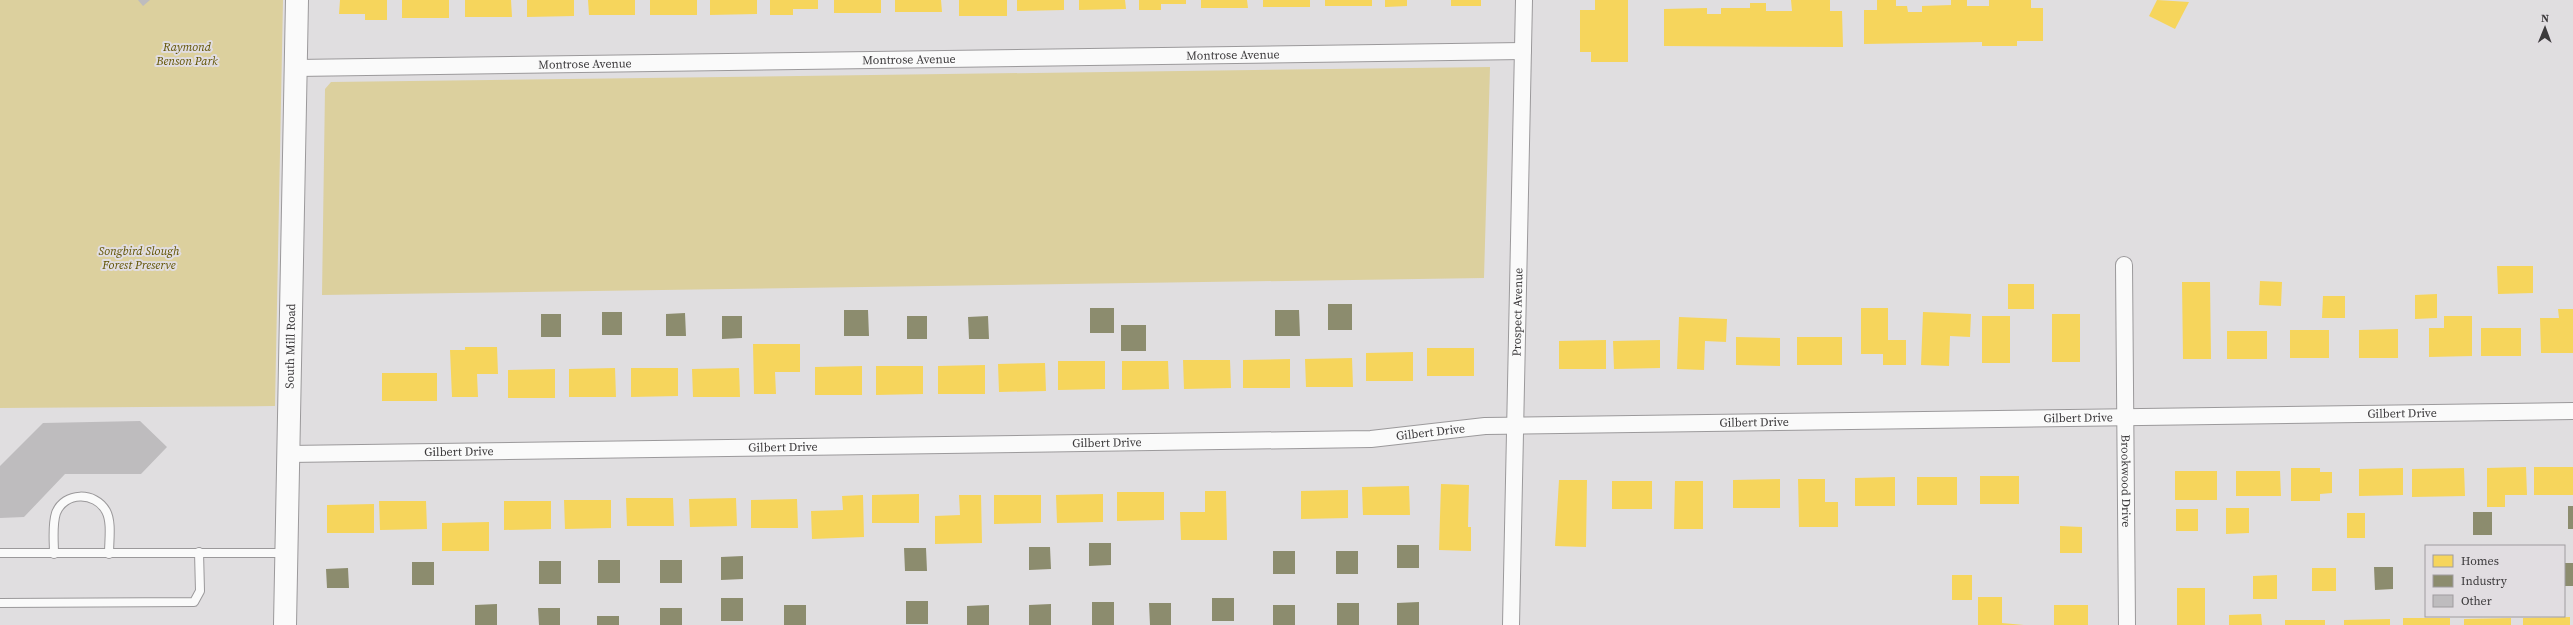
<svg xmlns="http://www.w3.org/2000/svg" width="2573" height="625" viewBox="0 0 2573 625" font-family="'Source Serif 4',serif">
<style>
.green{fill:#dcd09e}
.homes{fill:#f6d55c}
.industry{fill:#8c8c6e}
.building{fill:#bebcbe}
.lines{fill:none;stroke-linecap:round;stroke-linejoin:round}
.lane-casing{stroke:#9b999b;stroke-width:10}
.street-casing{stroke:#9b999b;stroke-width:18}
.secondary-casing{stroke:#9b999b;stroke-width:24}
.lane{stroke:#fafafa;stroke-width:8}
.street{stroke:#fafafa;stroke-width:16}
.secondary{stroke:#fafafa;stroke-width:22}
.labels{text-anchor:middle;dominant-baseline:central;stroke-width:4;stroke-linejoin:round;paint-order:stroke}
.park-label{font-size:12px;font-style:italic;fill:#605200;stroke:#e1dde1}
.street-label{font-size:12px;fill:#3c3a3c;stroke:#e1dde1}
</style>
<rect width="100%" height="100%" fill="#e0dee0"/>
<path class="green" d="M 0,0 L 283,0 L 275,406 L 0,408 Z
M 1490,67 L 1484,278 L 322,295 L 325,89 L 331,82 Z"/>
<path class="homes" d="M 340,0 L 387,0 L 387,20 L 365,20 L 365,14 L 339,14 Z
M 402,0 L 449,0 L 449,18 L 402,18 Z
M 465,0 L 511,0 L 512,17 L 465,17 Z
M 527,0 L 574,0 L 574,16 L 527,17 Z
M 588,0 L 635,0 L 635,15 L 589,15 Z
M 650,0 L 697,0 L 697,15 L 650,15 Z
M 710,0 L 757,0 L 757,14 L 710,15 Z
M 770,0 L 818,0 L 818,9 L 793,9 L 793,15 L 770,15 Z
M 834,0 L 881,0 L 881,13 L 834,13 Z
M 895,0 L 941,0 L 942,12 L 895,12 Z
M 959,0 L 1007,0 L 1007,16 L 959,16 Z
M 1017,0 L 1064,0 L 1064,10 L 1017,11 Z
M 1079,0 L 1125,0 L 1126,9 L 1079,10 Z
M 1139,0 L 1186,0 L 1186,4 L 1161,4 L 1161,10 L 1139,10 Z
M 1201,0 L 1247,0 L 1248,8 L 1201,8 Z
M 1263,0 L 1310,0 L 1310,7 L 1263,7 Z
M 1325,0 L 1372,0 L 1372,6 L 1325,6 Z
M 1385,0 L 1407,0 L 1407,6 L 1385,7 Z
M 1451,0 L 1481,0 L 1481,6 L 1451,6 Z
M 1595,0 L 1628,0 L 1628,62 L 1591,62 L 1591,52 L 1580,52 L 1580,10 L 1595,10 Z
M 1791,0 L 1830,0 L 1830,11 L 1842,11 L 1843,47 L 1664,46 L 1664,9 L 1707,8 L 1707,14 L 1721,14 L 1721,8 L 1750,8 L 1750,3 L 1766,3 L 1766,11 L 1792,11 Z
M 1877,0 L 1896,0 L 1896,6 L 1907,6 L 1908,12 L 1922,12 L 1922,6 L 1951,5 L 1951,0 L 1967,0 L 1967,6 L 1989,6 L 1989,0 L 2031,0 L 2031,8 L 2043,8 L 2043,41 L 2017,41 L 2017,46 L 1982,46 L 1982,42 L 1864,44 L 1864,10 L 1877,10 Z
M 2157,0 L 2189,2 L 2175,29 L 2149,16 Z
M 2497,266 L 2533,266 L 2533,293 L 2498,294 Z
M 2260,281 L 2282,282 L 2281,306 L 2259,305 Z
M 2182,282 L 2210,282 L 2211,359 L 2183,359 Z
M 2008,284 L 2034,284 L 2034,309 L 2008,309 Z
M 2437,294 L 2437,318 L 2415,319 L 2415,295 Z
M 2323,296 L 2345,296 L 2345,318 L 2322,318 Z
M 1861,308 L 1888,308 L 1888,340 L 1906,340 L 1906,365 L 1883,365 L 1883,354 L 1861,354 Z
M 2558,309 L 2573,309 L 2573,353 L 2541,353 L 2540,318 L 2559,318 Z
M 1923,312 L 1971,314 L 1970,337 L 1950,336 L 1949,366 L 1921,365 Z
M 2052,314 L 2080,314 L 2080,362 L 2052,362 Z
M 1982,316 L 2010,316 L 2010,363 L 1982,363 Z
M 2444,316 L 2472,316 L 2472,356 L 2429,357 L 2429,328 L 2444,328 Z
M 1679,317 L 1727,319 L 1726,342 L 1705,341 L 1704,370 L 1677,369 Z
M 2481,328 L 2521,328 L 2521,356 L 2481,356 Z
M 2398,329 L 2398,358 L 2359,358 L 2359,330 Z
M 2290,330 L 2329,330 L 2329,358 L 2290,358 Z
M 2227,331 L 2267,331 L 2267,359 L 2227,359 Z
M 1736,337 L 1780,338 L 1780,366 L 1736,365 Z
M 1797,337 L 1842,337 L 1842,365 L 1797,365 Z
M 1606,340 L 1606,369 L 1559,369 L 1559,341 Z
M 1660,340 L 1660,368 L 1614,369 L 1613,341 Z
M 753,344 L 800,344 L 800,372 L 775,372 L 776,394 L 754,394 Z
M 465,347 L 497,347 L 498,374 L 477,374 L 478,397 L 452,397 L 450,350 L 465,350 Z
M 1427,348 L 1474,348 L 1474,376 L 1427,376 Z
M 1413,352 L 1413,381 L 1366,381 L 1366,353 Z
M 1352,358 L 1353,387 L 1306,387 L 1305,359 Z
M 1290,359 L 1290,388 L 1243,388 L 1243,360 Z
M 1183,360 L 1230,360 L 1231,388 L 1184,389 Z
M 1058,361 L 1105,361 L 1105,389 L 1058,390 Z
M 1122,361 L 1168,361 L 1169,389 L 1122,390 Z
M 1045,363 L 1046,391 L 999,392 L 998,364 Z
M 985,365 L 985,394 L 938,394 L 938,366 Z
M 862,366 L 862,395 L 815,395 L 815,367 Z
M 876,366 L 923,366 L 923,394 L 876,395 Z
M 615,368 L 616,397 L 569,397 L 569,369 Z
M 631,368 L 678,368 L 678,396 L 631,397 Z
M 739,368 L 740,397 L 693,397 L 692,369 Z
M 555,369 L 555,398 L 508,398 L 508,370 Z
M 382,373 L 437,373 L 437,401 L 382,401 Z
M 2526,467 L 2527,495 L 2505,495 L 2505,507 L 2487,507 L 2487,468 Z
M 2534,467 L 2573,467 L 2573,495 L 2534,495 Z
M 2291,468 L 2320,468 L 2320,472 L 2332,472 L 2332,493 L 2320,494 L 2320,501 L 2291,501 Z
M 2403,468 L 2403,495 L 2359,496 L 2359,469 Z
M 2464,468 L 2465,496 L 2412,497 L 2412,469 Z
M 2175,471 L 2217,471 L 2217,500 L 2175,500 Z
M 2236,471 L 2280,471 L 2281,496 L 2236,496 Z
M 1980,476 L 2019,476 L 2019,504 L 1980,504 Z
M 1895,477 L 1895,506 L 1855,506 L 1855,478 Z
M 1917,477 L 1957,477 L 1957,505 L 1917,505 Z
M 1780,479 L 1780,508 L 1733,508 L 1733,480 Z
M 1798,479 L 1825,479 L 1825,502 L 1838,502 L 1838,527 L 1799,527 Z
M 1559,480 L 1587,480 L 1586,547 L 1555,546 Z
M 1612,481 L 1652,481 L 1652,509 L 1612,509 Z
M 1675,481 L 1703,481 L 1703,529 L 1674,529 Z
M 1441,484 L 1469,485 L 1468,527 L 1471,527 L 1471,551 L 1439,550 Z
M 1409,486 L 1410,515 L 1363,515 L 1362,487 Z
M 1348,490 L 1348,518 L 1301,519 L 1301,491 Z
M 1205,491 L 1226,491 L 1227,540 L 1181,540 L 1180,512 L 1205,512 Z
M 1117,492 L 1164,492 L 1164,520 L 1117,521 Z
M 919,494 L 919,523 L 872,523 L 872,495 Z
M 1103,494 L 1103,522 L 1057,523 L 1056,495 Z
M 863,495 L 864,537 L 812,539 L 811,511 L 843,510 L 842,496 Z
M 959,495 L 981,495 L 982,543 L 935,544 L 935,516 L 960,515 Z
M 994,495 L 1041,495 L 1041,523 L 994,524 Z
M 626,498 L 673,498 L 674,526 L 627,526 Z
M 736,498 L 737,526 L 690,527 L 689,499 Z
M 797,499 L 798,528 L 751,528 L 751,500 Z
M 564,500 L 611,500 L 611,528 L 565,529 Z
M 379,501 L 426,501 L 427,529 L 380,530 Z
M 504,501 L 551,501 L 551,529 L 504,530 Z
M 374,504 L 374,533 L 327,533 L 327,505 Z
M 2226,508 L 2249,508 L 2249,533 L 2226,534 Z
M 2176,509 L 2198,509 L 2198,531 L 2176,531 Z
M 2347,513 L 2365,513 L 2365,538 L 2347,538 Z
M 489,522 L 489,551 L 442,551 L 442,523 Z
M 2060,526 L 2082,527 L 2082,553 L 2060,553 Z
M 2312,568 L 2336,568 L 2336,591 L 2312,591 Z
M 1952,575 L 1972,575 L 1972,600 L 1952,600 Z
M 2277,575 L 2277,599 L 2253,599 L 2253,576 Z
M 2177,588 L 2205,588 L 2205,625 L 2177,625 Z
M 1978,597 L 2002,597 L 2002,623 L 2024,625 L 1978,625 Z
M 2054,605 L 2088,605 L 2088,625 L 2054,625 Z
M 2261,614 L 2262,625 L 2229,625 L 2229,615 Z
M 2570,617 L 2570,625 L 2523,625 L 2523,618 Z
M 2403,618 L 2450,618 L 2450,625 L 2403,625 Z
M 2511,618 L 2511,625 L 2464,625 L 2464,619 Z
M 2390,619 L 2390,625 L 2344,625 L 2344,620 Z
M 2285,620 L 2325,620 L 2325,625 L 2285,625 Z"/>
<path class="industry" d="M 1328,304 L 1352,304 L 1352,330 L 1328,330 Z
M 1090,308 L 1114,308 L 1114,333 L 1090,333 Z
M 844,310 L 868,310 L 869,336 L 844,336 Z
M 1275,310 L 1299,310 L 1300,336 L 1275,336 Z
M 602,312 L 622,312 L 622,335 L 602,335 Z
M 685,313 L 686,336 L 666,336 L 666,314 Z
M 541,314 L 561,314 L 561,337 L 541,337 Z
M 722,316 L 742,316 L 742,338 L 722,339 Z
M 907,316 L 927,316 L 927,339 L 907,339 Z
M 988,316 L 989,339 L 969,339 L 968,317 Z
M 1121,325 L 1146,325 L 1146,351 L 1121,351 Z
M 2568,506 L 2573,506 L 2573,529 L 2568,529 Z
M 2473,512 L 2492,512 L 2492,535 L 2473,535 Z
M 1089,543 L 1111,543 L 1111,565 L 1089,566 Z
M 1397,545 L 1419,545 L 1419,568 L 1397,568 Z
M 1029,547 L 1050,547 L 1051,569 L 1029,570 Z
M 904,548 L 926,548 L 927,571 L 905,571 Z
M 1273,551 L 1295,551 L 1295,574 L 1273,574 Z
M 1336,551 L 1358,551 L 1358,574 L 1336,574 Z
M 743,556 L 743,579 L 721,580 L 721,557 Z
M 598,560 L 620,560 L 620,583 L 598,583 Z
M 660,560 L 682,560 L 682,583 L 660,583 Z
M 539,561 L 561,561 L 561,584 L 539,584 Z
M 412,562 L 434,562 L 434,585 L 412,585 Z
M 2564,563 L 2573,563 L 2573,586 L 2564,586 Z
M 2374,567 L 2393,567 L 2393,589 L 2375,590 Z
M 348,568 L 349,588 L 327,588 L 326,569 Z
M 721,598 L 743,598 L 743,621 L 721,621 Z
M 1212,598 L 1234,598 L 1234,621 L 1212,621 Z
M 906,601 L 928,601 L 928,624 L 906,624 Z
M 1092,602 L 1114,602 L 1114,625 L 1092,625 Z
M 1419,602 L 1419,625 L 1397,625 L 1397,603 Z
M 1149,603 L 1171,603 L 1171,625 L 1150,625 Z
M 1337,603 L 1359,603 L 1359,625 L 1337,625 Z
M 497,604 L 497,625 L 475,625 L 475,605 Z
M 1051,604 L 1051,625 L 1029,625 L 1029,605 Z
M 784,605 L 806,605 L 806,625 L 784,625 Z
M 989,605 L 989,625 L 967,625 L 967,606 Z
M 1273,605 L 1295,605 L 1295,625 L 1273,625 Z
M 538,608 L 560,608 L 560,625 L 539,625 Z
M 660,608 L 682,608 L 682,625 L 660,625 Z
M 597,616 L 619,616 L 619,625 L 597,625 Z"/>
<path class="building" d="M 138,0 L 150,0 L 143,6 Z
M 140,421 L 167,447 L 141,474 L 65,474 L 24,517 L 0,518 L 0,466 L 43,423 Z"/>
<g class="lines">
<defs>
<path id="lane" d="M 0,553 L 285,553
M 54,554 C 54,541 52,525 56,513 C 64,492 95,491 106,511 C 112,522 109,540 109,554
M 0,603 L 194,602 L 200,591 L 199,552"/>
<g id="street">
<path id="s1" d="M 296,68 L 1523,51"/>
<path id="s2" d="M 2124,265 L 2127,625"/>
<path id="s3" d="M 288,454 L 1371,439 L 1485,426 L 2573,411"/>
<path id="s4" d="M 1511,625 L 1524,0"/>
</g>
<g id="secondary">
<path id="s5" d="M 285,625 L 297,0"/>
</g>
</defs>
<use href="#lane" class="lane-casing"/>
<use href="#street" class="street-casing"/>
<use href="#secondary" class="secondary-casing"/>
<use href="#lane" class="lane"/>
<use href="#street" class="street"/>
<use href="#secondary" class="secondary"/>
</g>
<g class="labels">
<g class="park-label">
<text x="187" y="47">Raymond<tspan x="187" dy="14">Benson Park</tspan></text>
<text x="139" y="251">Songbird Slough<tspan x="139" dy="14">Forest Preserve</tspan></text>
</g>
<g class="street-label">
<text stroke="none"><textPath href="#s1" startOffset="937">Montrose Avenue</textPath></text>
<text stroke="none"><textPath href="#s1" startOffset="613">Montrose Avenue</textPath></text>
<text stroke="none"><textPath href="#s1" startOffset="289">Montrose Avenue</textPath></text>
<text stroke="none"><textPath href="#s4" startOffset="313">Prospect Avenue</textPath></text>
<text stroke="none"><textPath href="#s5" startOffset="279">South Mill Road</textPath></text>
<text stroke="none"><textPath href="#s3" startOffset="2115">Gilbert Drive</textPath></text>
<text stroke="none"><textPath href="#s3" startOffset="1791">Gilbert Drive</textPath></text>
<text stroke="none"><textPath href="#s3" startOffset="1467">Gilbert Drive</textPath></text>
<text stroke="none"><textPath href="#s3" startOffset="1143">Gilbert Drive</textPath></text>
<text stroke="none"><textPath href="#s3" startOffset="819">Gilbert Drive</textPath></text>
<text stroke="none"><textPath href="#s3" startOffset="495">Gilbert Drive</textPath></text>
<text stroke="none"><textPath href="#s3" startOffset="171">Gilbert Drive</textPath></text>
<text stroke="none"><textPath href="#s2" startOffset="216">Brookwood Drive</textPath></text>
</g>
</g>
<rect x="2425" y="545" width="140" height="72" fill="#e1dde1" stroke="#9f9c9f"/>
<rect x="2433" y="555" width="20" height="12" fill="#f6d55c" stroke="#9f9c9f"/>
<text x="2461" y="565" font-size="12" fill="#3c3a3c">Homes</text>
<rect x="2433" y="575" width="20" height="12" fill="#8c8c6e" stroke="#9f9c9f"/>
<text x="2461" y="585" font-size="12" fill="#3c3a3c">Industry</text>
<rect x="2433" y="595" width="20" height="12" fill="#bebcbe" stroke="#9f9c9f"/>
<text x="2461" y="605" font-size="12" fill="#3c3a3c">Other</text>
<g transform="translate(2545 28) rotate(1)" stroke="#e1dde1" stroke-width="3" paint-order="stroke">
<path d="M0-3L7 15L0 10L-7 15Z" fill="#3c3a3c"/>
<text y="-6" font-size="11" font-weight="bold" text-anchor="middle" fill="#3c3a3c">N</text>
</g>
</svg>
